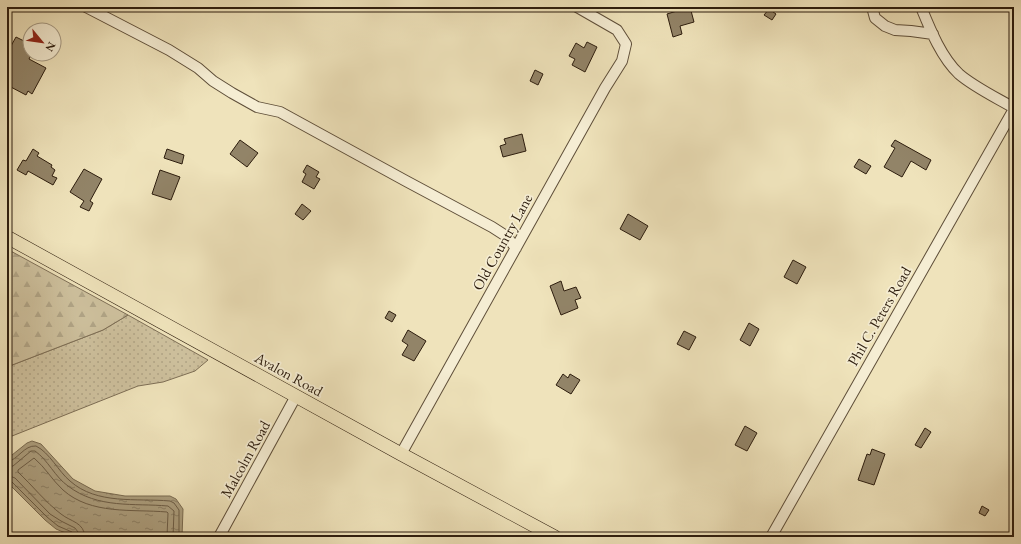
<svg xmlns="http://www.w3.org/2000/svg" width="1021" height="544" viewBox="0 0 1021 544" font-family="'EB Garamond',serif">
<style>
.grass{fill:url(#grass-dots);stroke:#7e6f56}
.forest{fill:url(#forest-firs);stroke:#7e6f56}
.water{fill:url(#water-ripples);stroke:#7a6c52}
.lines{fill:none;stroke-linecap:round;stroke-linejoin:round}
.shore{stroke:#6d5e47;stroke-width:1}
.building{fill:#928468;stroke:#2d1d0e}
.minor-casing{stroke:#5e4e39;stroke-width:12}
.major-casing{stroke:#2d1d0e;stroke-width:14}
.minor{stroke:#f5edd3;stroke-width:10}
.major{stroke:#efe3bb;stroke-width:13}
.labels{text-anchor:middle;dominant-baseline:central;stroke-width:3.5;stroke-linejoin:round;paint-order:stroke}
.street-label{font-size:15px;fill:#2d1d0e;stroke:#f5edd3}
</style>
<defs>
<pattern id="grass-dots" width="8" height="8" patternUnits="userSpaceOnUse"><rect width="8" height="8" fill="#cec19e"/><path d="M2 2h.1M6 6h.1" fill="none" stroke="#b1a587" stroke-width="1.8" stroke-linecap="round"/></pattern>
<pattern id="forest-firs" width="22" height="20" patternUnits="userSpaceOnUse"><rect width="22" height="20" fill="#cec19e"/><path d="M5 1l3.5 6h-7zM16 11l3.5 6h-7z" fill="#b1a587"/></pattern>
<pattern id="water-ripples" width="26" height="14" patternUnits="userSpaceOnUse"><rect width="26" height="14" fill="#ada080"/><path d="M2 4q2-2 4 0t4 0M15 11q2-2 4 0t4 0" fill="none" stroke="#8d8267"/></pattern>
</defs>
<rect width="100%" height="100%" fill="#efe3bb"/>
<filter id="stains"><feTurbulence type="fractalNoise" baseFrequency=".005" numOctaves="4"/><feColorMatrix values="0 0 0 0 .2 0 0 0 0 .09 0 0 0 0 .02 0 0 0 .5 -.17"/></filter>
<radialGradient id="worn" r=".72"><stop offset=".6" stop-color="#630" stop-opacity="0"/><stop offset="1" stop-color="#630" stop-opacity=".3"/></radialGradient>
<path class="grass" d="M 128,315 L 208,360 L 195,371 L 163,382 L 138,386 L 7,438 L 7,367 L 103,330 Z"/>
<path class="forest" d="M 7,249 L 128,315 L 103,330 L 7,367 Z"/>
<path class="water" d="M 32,441 L 41,444 L 73,479 L 95,491 L 125,496 L 170,496 L 176,499 L 183,509 L 182,537 L 75,537 L 56,529 L 45,520 L 7,482 L 7,459 L 27,443 Z"/>
<g class="lines">
<path class="shore" d="M 7,462 C 18,460 24,445 36,446 C 50,453 58,471 70,481 C 97,505 136,498 170,501 L 174,503 L 179,510 L 179,537
M 7,467 L 13,466 L 31,451 L 35,451 C 48,460 55,477 68,486 C 98,509 134,503 168,506 L 174,511 L 173,537
M 7,475 L 15,478 L 50,514 L 61,521 L 75,528 L 78,532 L 79,537
M 7,480 L 11,481 L 47,517 L 58,526 L 72,532 L 74,537
M 85,537 C 84,522 71,522 61,514 C 45,502 33,486 18,472 L 18,470 L 34,458 C 45,467 52,480 63,490 C 91,515 132,509 167,512 L 168,513 L 167,537"/>
</g>
<path class="building" d="M 690,7 L 694,22 L 680,26 L 682,34 L 673,37 L 667,14 Z
M 769,9 L 776,14 L 772,20 L 764,15 Z
M 16,37 L 30,44 L 30,57 L 29,59 L 46,68 L 32,94 L 28,91 L 26,95 L 7,85 L 7,53 Z
M 587,42 L 597,47 L 585,72 L 572,65 L 575,59 L 569,56 L 576,43 L 584,48 Z
M 535,70 L 543,74 L 538,85 L 530,81 Z
M 522,134 L 526,151 L 503,157 L 500,146 L 506,144 L 504,139 Z
M 240,140 L 258,153 L 247,167 L 230,154 Z
M 895,140 L 931,160 L 926,170 L 911,161 L 902,177 L 884,167 L 895,148 L 891,146 Z
M 33,149 L 39,153 L 37,156 L 52,165 L 51,167 L 55,170 L 52,176 L 57,178 L 53,185 L 28,171 L 26,175 L 17,170 L 23,160 L 26,161 Z
M 167,149 L 184,155 L 182,164 L 164,158 Z
M 859,159 L 871,166 L 866,174 L 854,167 Z
M 307,165 L 319,172 L 316,177 L 320,179 L 314,189 L 302,182 L 306,174 L 303,172 Z
M 84,169 L 102,179 L 90,201 L 93,203 L 89,211 L 80,207 L 84,201 L 70,192 Z
M 160,170 L 180,177 L 171,200 L 152,194 Z
M 302,204 L 311,211 L 303,220 L 295,214 Z
M 628,214 L 648,226 L 640,240 L 620,229 Z
M 793,260 L 806,267 L 797,284 L 784,277 Z
M 561,281 L 564,291 L 576,287 L 581,298 L 575,300 L 578,308 L 561,315 L 550,286 Z
M 389,311 L 396,315 L 392,322 L 385,318 Z
M 749,323 L 759,329 L 750,346 L 740,340 Z
M 408,330 L 426,341 L 414,361 L 402,355 L 408,345 L 402,341 Z
M 684,331 L 696,337 L 689,350 L 677,344 Z
M 563,374 L 568,378 L 570,374 L 580,380 L 571,394 L 556,385 Z
M 745,426 L 757,433 L 747,451 L 735,445 Z
M 925,428 L 931,432 L 921,448 L 915,445 Z
M 872,449 L 885,454 L 874,485 L 858,480 L 867,454 L 870,455 Z
M 982,506 L 989,510 L 985,516 L 979,513 Z"/>
<g class="lines">
<defs>
<path id="minor" d="M 86,7 L 169,50 L 198,68 L 213,81 L 232,93 L 257,107 L 280,112 L 406,181 L 492,227 L 506,236 L 516,248
M 872,7 L 875,18 L 885,26 L 895,30 L 911,31 L 933,34
M 921,7 C 930,29 941,57 959,74 C 974,87 997,98 1014,108
M 401,454 L 605,88 L 622,61 L 626,44 L 617,30 L 577,7
M 219,537 L 296,396
M 771,537 L 1014,109"/>
<path id="major" d="M 7,237 L 401,454 L 555,537"/>
</defs>
<use href="#minor" class="minor-casing"/>
<use href="#major" class="major-casing"/>
<use href="#minor" class="minor"/>
<use href="#major" class="major"/>
</g>
<g class="labels">
<g class="street-label">
<text transform="translate(502 242) rotate(-61)">Old Country Lane</text>
<text transform="translate(879 316) rotate(-60)">Phil C. Peters Road</text>
<text transform="translate(289 374) rotate(29)">Avalon Road</text>
<text transform="translate(245 459) rotate(-61)">Malcolm Road</text>
</g>
</g>
<rect width="1021" height="544" fill="none" stroke="#efe3bb" stroke-width="24"/>
<rect x="8" y="8" width="1005" height="528" fill="none" stroke="#2d1d0e" stroke-width="2"/>
<rect x="12" y="12" width="997" height="520" fill="none" stroke="#2d1d0e"/>
<g transform="translate(42 42) rotate(119)"><circle r="19" fill="#f5edd3" stroke="#a59a84"/>
<path d="M0-3L7 15L0 10L-7 15Z" fill="#8f2418"/>
<text y="-6" font-size="11" font-weight="bold" text-anchor="middle" fill="#2d1d0e">N</text>
</g>
<rect width="100%" height="100%" filter="url(#stains)"/>
<rect width="100%" height="100%" fill="url(#worn)"/>
</svg>
